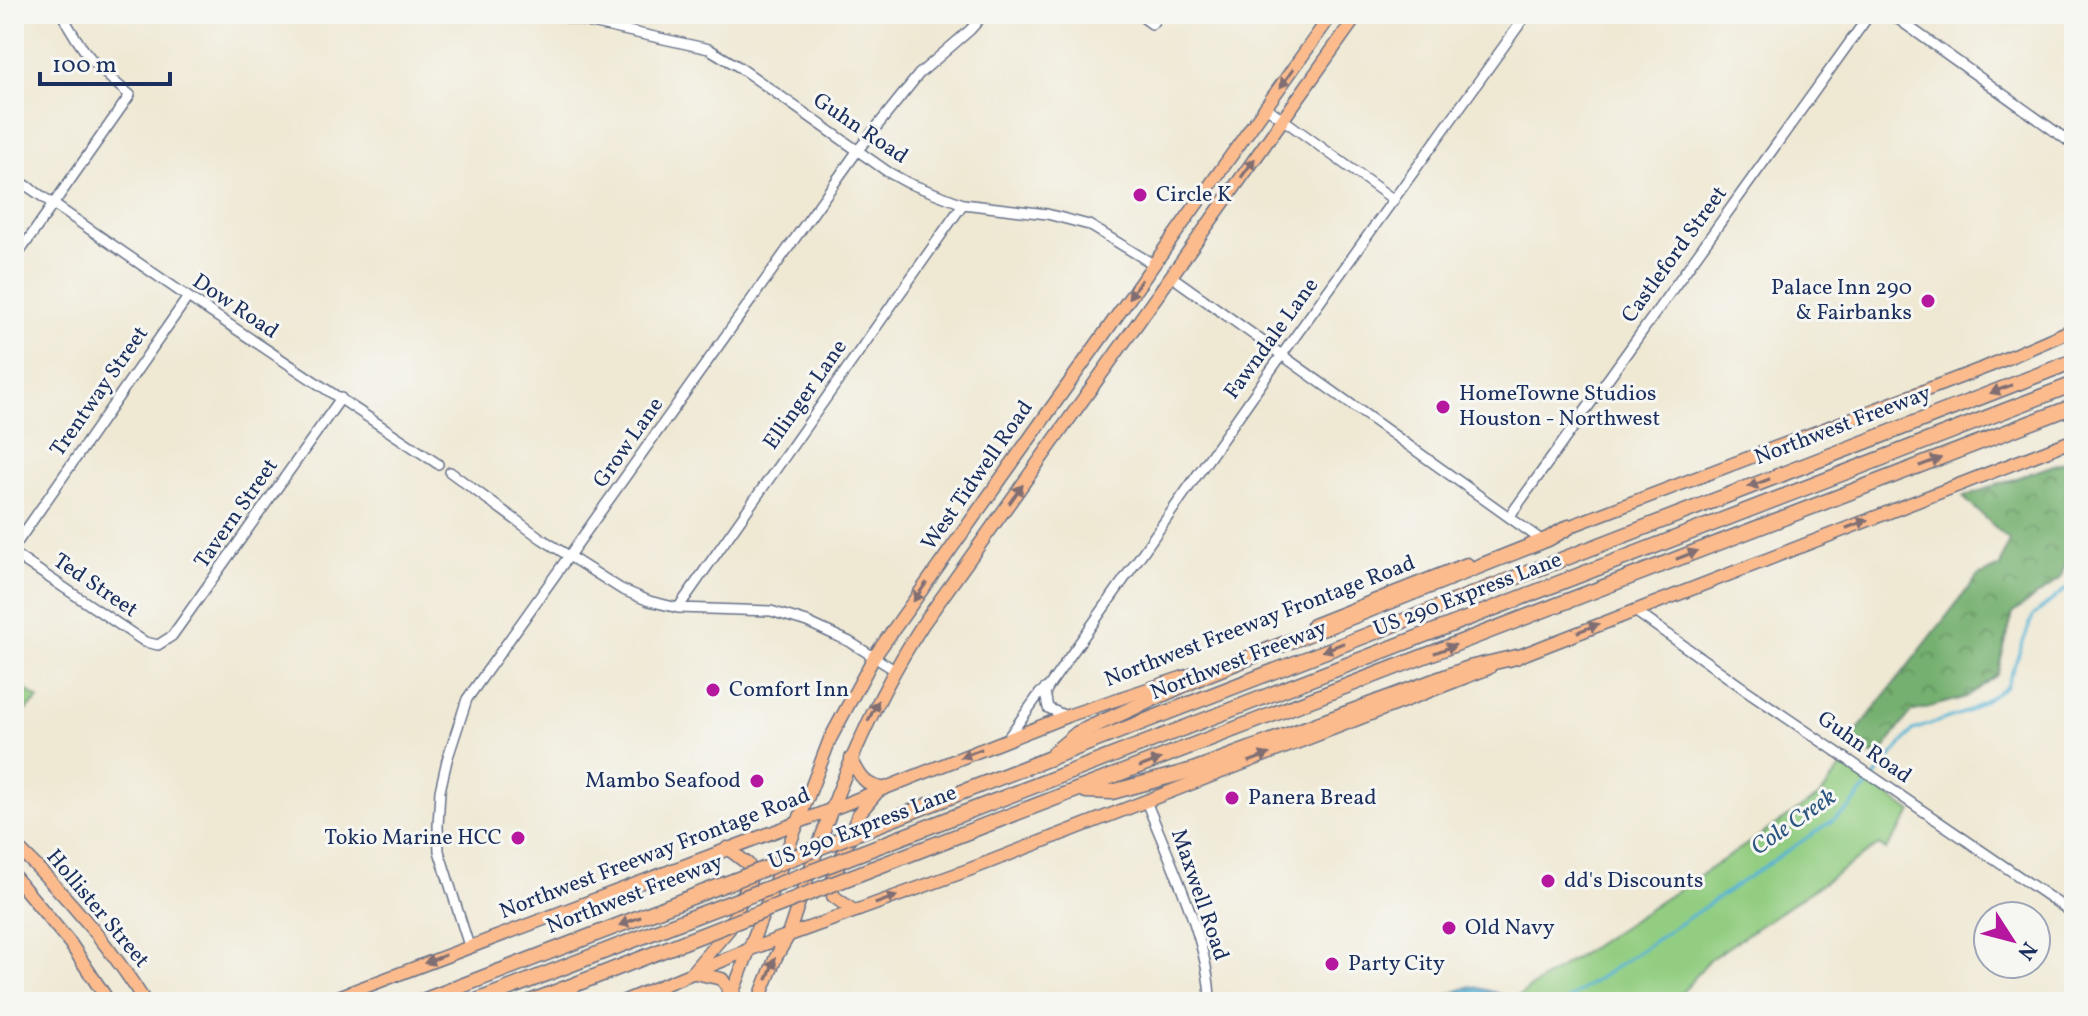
<svg xmlns="http://www.w3.org/2000/svg" width="2088" height="1016" viewBox="0 0 2088 1016" font-family="Vollkorn,serif">
<style>
.grass{fill:#93cd81;stroke:#577e70;stroke-width:2}
.forest{fill:url(#forest-crowns);stroke:#487066;stroke-width:2}
.water{fill:url(#water-ripples);stroke:#39729a;stroke-width:2}
.lines{fill:none;stroke-linecap:round;stroke-linejoin:round}
.stream{stroke:#57b4d5;stroke-width:3}
.minor-casing{stroke:#657087;stroke-width:12}
.major-casing{stroke:#657087;stroke-width:15}
.highway-casing{stroke:#657087;stroke-width:17}
.minor{stroke:#fff;stroke-width:9}
.major{stroke:#fbbb8d;stroke-width:12}
.highway{stroke:#fbbb8d;stroke-width:14}
.highway-bridge-casing{stroke:#657087;stroke-width:17;stroke-linecap:butt}
.highway-bridge{stroke:#fbbb8d;stroke-width:14}
.oneway{fill:#806e73}
.poi-dot{fill:#b5179e;stroke:#f6f6f2;stroke-width:3}
.labels{text-anchor:middle;dominant-baseline:central;stroke-width:6;stroke-linejoin:round;paint-order:stroke}
.street-label{font-size:22px;fill:#1b2f5e;stroke:#f6f6f2}
.poi-label{font-size:22px;fill:#1b2f5e;stroke:#f6f6f2;text-anchor:start}
.water-label{font-size:24px;font-style:italic;fill:#2d5782;stroke:#f6f6f2}
</style>
<defs>
<pattern id="forest-crowns" width="20" height="18" patternUnits="userSpaceOnUse" patternTransform="scale(2)"><rect width="20" height="18" fill="#76b06f"/><path d="M2 6a3 3 0 1 1 6 0M12 15a3 3 0 1 1 6 0" fill="none" stroke="#60905e"/></pattern>
<pattern id="water-ripples" width="26" height="14" patternUnits="userSpaceOnUse" patternTransform="scale(2)"><rect width="26" height="14" fill="#57b4d5"/><path d="M2 4q2-2 4 0t4 0M15 11q2-2 4 0t4 0" fill="none" stroke="#4793b0"/></pattern>
</defs>
<rect width="100%" height="100%" fill="#f6f6f2"/>
<filter id="ink" filterUnits="userSpaceOnUse"><feTurbulence type="fractalNoise" baseFrequency=".0125" numOctaves="2"/><feDisplacementMap in="SourceGraphic" scale="16" xChannelSelector="R" yChannelSelector="G"/><feConvolveMatrix kernelMatrix="1 2 1 2 8 2 1 2 1" color-interpolation-filters="sRGB"/></filter>
<filter id="wash" filterUnits="userSpaceOnUse"><feTurbulence type="fractalNoise" baseFrequency=".006" numOctaves="4" result="noise"/><feDisplacementMap in="SourceGraphic" scale="32" xChannelSelector="R" yChannelSelector="G"/><feGaussianBlur stdDeviation="1.8" result="paint"/><feColorMatrix in="noise" values="0 0 0 0 0 0 0 0 0 0 0 0 0 0 0 0 0 1.4 0 .05"/><feComposite in="paint" operator="in"/></filter>
<g filter="url(#wash)">
<rect width="100%" height="100%" fill="#efe8d3"/>
<path class="grass" d="M 14,682 L 39,699 L 14,720 Z
M 1843,765 L 1912,812 L 1886,850 L 1879,845 L 1709,960 L 1680,995 L 1689,1002 L 1509,1002 L 1821,795 Z"/>
<path class="forest" d="M 2074,458 L 2074,494 L 2069,505 L 2074,516 L 2074,538 L 2060,579 L 2013,613 L 1997,675 L 1966,697 L 1911,712 L 1880,754 L 1857,754 L 1847,744 L 1978,576 L 2000,567 L 2009,540 L 1963,497 Z"/>
<path class="water" d="M 1471,986 L 1514,998 L 1509,1002 L 1429,1002 Z"/>
<g class="lines">
<path class="stream" d="M 14,695 L 23,688
M 1564,1002 L 1848,810 L 1913,730 L 1969,711 L 2006,687 L 2033,616 L 2074,582"/>
</g>
</g>
<g filter="url(#ink)">
<g class="lines">
<defs>
<path id="minor" d="M 551,14 L 709,49 L 739,67 L 888,172 L 908,183 L 963,204 L 1047,214 L 1089,225 L 1153,264
M 1138,14 L 1152,24 L 1159,14
M 1891,14 L 2074,145
M 1266,107 L 1394,200
M 14,177 L 188,297 L 438,464
M 14,260 L 130,95 C 96,67 83,54 62,14
M 1171,276 L 1537,537
M 450,472 L 542,539 L 621,589 L 649,601 L 678,608 L 771,611 L 807,622 L 850,642 L 893,669
M 1509,517 L 1870,14
M 14,547 L 188,297
M 14,554 L 145,642 L 158,645 L 172,636 L 341,398
M 678,608 L 963,204
M 1635,611 L 1746,690 L 2074,914
M 1066,716 L 1048,708 L 1045,693 L 1049,686 L 1271,370 L 1527,14
M 1007,739 L 1040,693 L 1046,688
M 1146,801 C 1168,857 1210,943 1210,1002
M 469,946 L 439,851 L 438,826 L 440,791 L 447,760 L 467,699 L 858,150 L 919,74 L 970,30 L 984,14"/>
<path id="major" d="M 1563,529 L 1989,366 L 2074,329
M 1313,625 L 1467,564
M 1509,660 L 2074,440
M 851,758 C 858,773 864,786 882,788
M 14,844 C 63,892 109,943 145,1002
M 14,876 L 70,943 L 109,1002
M 854,911 L 833,896 L 832,882 L 858,815 L 879,790
M 694,970 L 729,929 L 751,877 L 748,864 L 727,848
M 695,973 L 722,979 L 728,988 L 728,998
M 325,1002 L 797,823 L 1067,716 L 1196,673
M 622,1002 L 748,950 L 971,869 L 1489,668
M 729,1002 L 830,739 L 874,657 L 1332,14
M 758,1002 L 776,957 L 787,938 C 824,826 858,724 923,624 L 1358,14"/>
<path id="highway" d="M 1054,753 L 1078,733 L 1208,674 L 1548,539 L 1569,527
M 1086,791 L 1112,792 L 1193,770 L 1469,668 L 1516,657
M 898,817 L 2074,361
M 889,842 L 2074,384
M 879,866 L 2074,406
M 420,1002 L 702,893
M 474,1002 L 693,917
M 530,1002 L 684,942"/>
</defs>
<use href="#minor" class="minor-casing"/>
<use href="#major" class="major-casing"/>
<use href="#highway" class="highway-casing"/>
<use href="#minor" class="minor"/>
<use href="#major" class="major"/>
<use href="#highway" class="highway"/>
<defs>
<path id="highway-bridge" d="M 702,893 L 898,817
M 693,917 L 889,842
M 684,942 L 879,866"/>
</defs>
<use href="#highway-bridge" class="highway-bridge-casing"/>
<use href="#highway-bridge" class="highway-bridge"/>
</g>
<defs><path id="oneway-solid" d="M-6-.8H1V-3.2L6.5 0L1 3.2V.8H-6Z" transform="scale(2)"/></defs>
<g class="oneway">
<use href="#oneway-solid" transform="translate(1287 78) rotate(125)"/>
<use href="#oneway-solid" transform="translate(1248 168) rotate(-54)"/>
<use href="#oneway-solid" transform="translate(1135 289) rotate(125)"/>
<use href="#oneway-solid" transform="translate(2001 389) rotate(159)"/>
<use href="#oneway-solid" transform="translate(1930 462) rotate(-21)"/>
<use href="#oneway-solid" transform="translate(1759 483) rotate(159)"/>
<use href="#oneway-solid" transform="translate(1016 494) rotate(-54)"/>
<use href="#oneway-solid" transform="translate(1857 524) rotate(-21)"/>
<use href="#oneway-solid" transform="translate(1687 555) rotate(-21)"/>
<use href="#oneway-solid" transform="translate(920 592) rotate(125)"/>
<use href="#oneway-solid" transform="translate(1588 628) rotate(-21)"/>
<use href="#oneway-solid" transform="translate(1333 647) rotate(159)"/>
<use href="#oneway-solid" transform="translate(1445 649) rotate(-21)"/>
<use href="#oneway-solid" transform="translate(873 711) rotate(-63)"/>
<use href="#oneway-solid" transform="translate(971 753) rotate(159)"/>
<use href="#oneway-solid" transform="translate(1259 758) rotate(-21)"/>
<use href="#oneway-solid" transform="translate(1150 763) rotate(-21)"/>
<use href="#oneway-solid" transform="translate(886 900) rotate(-20)"/>
<use href="#oneway-solid" transform="translate(630 921) rotate(159)"/>
<use href="#oneway-solid" transform="translate(435 959) rotate(159)"/>
<use href="#oneway-solid" transform="translate(771 969) rotate(-69)"/>
</g>
</g>
<g class="poi-dot">
<circle cx="1140" cy="195" r="8"/>
<circle cx="1928" cy="301" r="8"/>
<circle cx="1443" cy="407" r="8"/>
<circle cx="713" cy="690" r="8"/>
<circle cx="757" cy="781" r="8"/>
<circle cx="1232" cy="798" r="8"/>
<circle cx="518" cy="838" r="8"/>
<circle cx="1548" cy="881" r="8"/>
<circle cx="1449" cy="928" r="8"/>
<circle cx="1332" cy="964" r="8"/>
</g>
<g class="labels">
<g class="street-label">
<text transform="translate(860 129) rotate(34)">Guhn Road</text>
<text transform="translate(1675 255) rotate(-54)">Castleford Street</text>
<text transform="translate(235 307) rotate(34)">Dow Road</text>
<text transform="translate(1272 339) rotate(-54)">Fawndale Lane</text>
<text transform="translate(100 392) rotate(-55)">Trentway Street</text>
<text transform="translate(806 395) rotate(-55)">Ellinger Lane</text>
<text transform="translate(1843 426) rotate(-21)">Northwest Freeway</text>
<text transform="translate(629 443) rotate(-55)">Grow Lane</text>
<text transform="translate(978 476) rotate(-55)">West Tidwell Road</text>
<text transform="translate(237 514) rotate(-55)">Tavern Street</text>
<text transform="translate(95 586) rotate(34)">Ted Street</text>
<text transform="translate(1468 595) rotate(-21)">US 290 Express Lane</text>
<text transform="translate(1260 622) rotate(-21)">Northwest Freeway Frontage Road</text>
<text transform="translate(1239 661) rotate(-21)">Northwest Freeway</text>
<text transform="translate(1864 748) rotate(35)">Guhn Road</text>
<text transform="translate(863 828) rotate(-21)">US 290 Express Lane</text>
<text transform="translate(655 854) rotate(-21)">Northwest Freeway Frontage Road</text>
<text transform="translate(635 895) rotate(-21)">Northwest Freeway</text>
<text transform="translate(1199 895) rotate(71)">Maxwell Road</text>
<text transform="translate(97 909) rotate(50)">Hollister Street</text>
</g>
<g class="poi-label">
<text x="1156" y="195">Circle K</text>
<text x="1912" y="288" text-anchor="end">Palace Inn 290<tspan x="1912" dy="25">&amp; Fairbanks</tspan></text>
<text x="1459" y="394">HomeTowne Studios<tspan x="1459" dy="25">Houston - Northwest</tspan></text>
<text x="729" y="690">Comfort Inn</text>
<text x="741" y="781" text-anchor="end">Mambo Seafood</text>
<text x="1248" y="798">Panera Bread</text>
<text x="502" y="838" text-anchor="end">Tokio Marine HCC</text>
<text x="1564" y="881">dd's Discounts</text>
<text x="1465" y="928">Old Navy</text>
<text x="1348" y="964">Party City</text>
</g>
<g class="water-label">
<text transform="translate(1794 823) rotate(-35)">Cole Creek</text>
</g>
</g>
<rect width="2088" height="1016" fill="none" stroke="#f6f6f2" stroke-width="48"/>
<g transform="translate(2012 940) rotate(126)"><circle r="38" fill="#f6f6f2" stroke="#9ea6b7" stroke-width="2"/>
<path d="M0-6L14 30L0 20L-14 30Z" fill="#b5179e"/>
<text y="-12" font-size="22" font-weight="bold" text-anchor="middle" fill="#1b2f5e">N</text>
</g>
<path d="M40 72v12h130v-12" fill="none" stroke="#1b2f5e" stroke-width="4"/>
<text x="52" y="72" font-size="24" fill="#1b2f5e" stroke="#f6f6f2" stroke-width="6" paint-order="stroke">100 m</text>
</svg>
